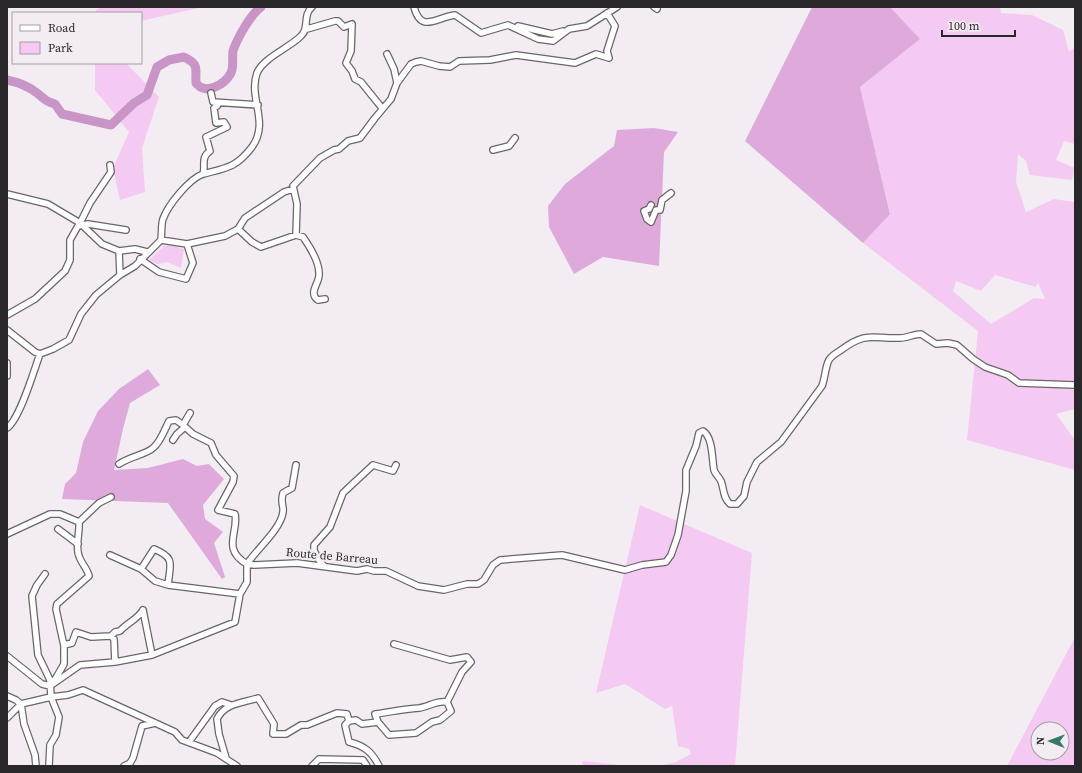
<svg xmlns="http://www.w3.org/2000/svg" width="1082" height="773" viewBox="0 0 1082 773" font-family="'Source Serif 4',serif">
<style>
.green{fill:#f4caf3;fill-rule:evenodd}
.forest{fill:#deaadc}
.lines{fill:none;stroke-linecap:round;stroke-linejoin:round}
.river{stroke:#c895c6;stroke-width:9}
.street-casing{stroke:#6b646b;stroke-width:8}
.street{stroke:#fff;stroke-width:5.5}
.labels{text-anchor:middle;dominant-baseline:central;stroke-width:4;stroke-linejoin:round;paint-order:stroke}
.street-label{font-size:12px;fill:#2a272a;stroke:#f4ecf3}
</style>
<rect width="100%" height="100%" fill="#f4ecf3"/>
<path class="green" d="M 101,7 L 203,7 L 141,21 L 141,13 L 96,13 L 96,10 Z
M 890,7 L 1000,7 L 1001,13 L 1032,15 L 1063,30 L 1069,52 L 1075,47 L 1075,144 L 1064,141 L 1056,160 L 1075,168 L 1072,180 L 1030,175 L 1026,161 L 1018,154 L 1016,182 L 1026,212 L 1054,199 L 1074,202 L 1075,205 L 1075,409 L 1056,414 L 1075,440 L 1075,470 L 967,440 L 978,331 L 863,243 L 890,213 L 860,87 L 920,39 ZM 995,275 L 1036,287 L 1038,283 L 1045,299 L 1034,298 L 991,324 L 953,291 L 956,281 L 981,291 Z
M 95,63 L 126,63 L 159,97 L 142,148 L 145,192 L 120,200 L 113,168 L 129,132 L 95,90 Z
M 169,245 L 184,249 L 181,268 L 167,262 L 157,264 L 149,260 L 164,246 Z
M 640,505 L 752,553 L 735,766 L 657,766 L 676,762 L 691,754 L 689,749 L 678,746 L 672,706 L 665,709 L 625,684 L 596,693 Z
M 1075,637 L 1075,766 L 1007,766 ZM 1038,729 L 1062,729 L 1062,753 L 1038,753 Z
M 583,761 L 628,766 L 582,766 Z"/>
<path class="forest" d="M 812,7 L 890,7 L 920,39 L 860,87 L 890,214 L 863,243 L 745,141 Z
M 654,128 L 678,132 L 664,152 L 659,266 L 603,257 L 574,274 L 549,227 L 548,206 L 565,184 L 614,146 L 617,130 Z
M 148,369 L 160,385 L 130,403 L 123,429 L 114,470 L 148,468 L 183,459 L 197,466 L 209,464 L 224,479 L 203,505 L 205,519 L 223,532 L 214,543 L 225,577 L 222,579 L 168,503 L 62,499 L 65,484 L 76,473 L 83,442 L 98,411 L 119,389 Z"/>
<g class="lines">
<path class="river" d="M 7,80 C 17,82 28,86 37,93 C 45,99 44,101 55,104 L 62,114 L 111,125 L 134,103 L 147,95 L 157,67 L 169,60 L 184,57 C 200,65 195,68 196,83 C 206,96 225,84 231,73 C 234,67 232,58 233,51 C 237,39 250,15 261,7"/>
<defs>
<path id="street" d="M 414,7 C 421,34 437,17 455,15 L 481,33 L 508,25 L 538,39 L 553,41 L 569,29 L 587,26 L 617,7
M 654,7 L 657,9
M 518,26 L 552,34 L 563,31
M 307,29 L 335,21 L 338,21 L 344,27 L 352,24 L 351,51 L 346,63 L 352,71 L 355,79 L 361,82 L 382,108
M 387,54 L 394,69 L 397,83
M 211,93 L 213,102 L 258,105
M 493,150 L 509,146 L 515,138
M 203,174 C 206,166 200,158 210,151 L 206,137 L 227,127 L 224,122 L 216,123 L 214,108 L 217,106 L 215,103
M 7,194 L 48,204 L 80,223 L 102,244 L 119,251 L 135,249 L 147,252
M 651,205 L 649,209 L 644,211 L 647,219 L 651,222 L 656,210 L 660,210 L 662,200 L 671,193
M 80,223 L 90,203 L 111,172 L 110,165
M 238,229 L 245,218 L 284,192 L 293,189
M 296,235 L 297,204 L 293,186 L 320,158 L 334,150 L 339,149 L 348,141 L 360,138 L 375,118 L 391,99 L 397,83 L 411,64 L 416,62 L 421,61 L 439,66 L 450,67 L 459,61 L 490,60 L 516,55 L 575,63 L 596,54 L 609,58 L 607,51 L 615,26 L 607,13
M 161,240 C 162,233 161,225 163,219 C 168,205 189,179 203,174 C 226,168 236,168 252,147 C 270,122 248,98 257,73 C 263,58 289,48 301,36 C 310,28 302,16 312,7
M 119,251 L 120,275
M 140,259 L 159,272 L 186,279 L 193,263 L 187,244
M 7,315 L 35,299 L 65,271 L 70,260 L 70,240 L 78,226 L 88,224 L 126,230
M 7,330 L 35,352 L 40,354 L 53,349 L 69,340 L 81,314 L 96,295 L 120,275 L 135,266 L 161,240 L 187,244 L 225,236 L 238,229 L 252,242 L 261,247 L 296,235 L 303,237 C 310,247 320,263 319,275 C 319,284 308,293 318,300 L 325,299
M 7,363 L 7,376
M 183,425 L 193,434 L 211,443 L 216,455 L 234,476 L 233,482 L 218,510 L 235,514 C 239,532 221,549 247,564 C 256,550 281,529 283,512 C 284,504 280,504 283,493 L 292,488 L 296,465
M 7,428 C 20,419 34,370 40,354
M 173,440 L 177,434 L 185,427
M 119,464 C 131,456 145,455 153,448 C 160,443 165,429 169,421 L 176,420 L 183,425 L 190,413
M 58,529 L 78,544
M 7,534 L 50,514 L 60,514 L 79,522
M 110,555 L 141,569 L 155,581 L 168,585 L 240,594
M 324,566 L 318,559 L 314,550 L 314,545 L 330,527 L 343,493 L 373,465 L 393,471 L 396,465
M 141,569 L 154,549 C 176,558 170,564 168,585
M 45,574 L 37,585 L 32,596 L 38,655 L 50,680 L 51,697 L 59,717 L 56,735 L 50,745 L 49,766
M 143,610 L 152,655
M 111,636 L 115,632 L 120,631 C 127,623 138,619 143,610
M 64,645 L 72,643 L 76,632 L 91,637 L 111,636 L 114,639 L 115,662
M 7,656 L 42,684 L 50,686
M 53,683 L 64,664 L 64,646 L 56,609 L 57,604 L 89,576 C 87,568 81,563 79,556 C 75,547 80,532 79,522 L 99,503 L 111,497
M 50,686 L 80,665 L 115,662 L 152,655 L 235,622 L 240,594 L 247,582 L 247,564 L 254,565 L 297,563 L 357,571 L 367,569 L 374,571 L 386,571 L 418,586 L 444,590 L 467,584 L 478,584 L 484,580 L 493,565 L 500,560 L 562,555 L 625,570 L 642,565 L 666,562 L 671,555 L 678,535 L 686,491 L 686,470 L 696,446 L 699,433 L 703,431 C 713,437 712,460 714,470 C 715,474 719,477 721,481 C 724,489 723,498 730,504 L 737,504 L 744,496 L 747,482 L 757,462 L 781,442 L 822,386 C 825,378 825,370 828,362 C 830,356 837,353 841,350 C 867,331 872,339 900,338 C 907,338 914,334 921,334 L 936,344 L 948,343 L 957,345 L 973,359 L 985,367 L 1008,375 L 1019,383 L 1075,385
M 7,696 L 16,700 L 21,704 L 24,724 L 35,755 L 36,766
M 7,718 L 21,704 L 51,697 L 68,695 L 83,690 L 175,732 L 182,740 L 217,753 L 237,766
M 378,722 L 375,714 C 390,712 404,709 419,708 C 429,707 436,700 447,702
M 189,742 L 215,706 L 222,702 L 231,705
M 226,758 L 219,734 L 217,719 C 225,703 242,703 258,698 L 274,724 L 273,734 L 286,734 L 301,725 L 307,725 L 337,713 L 347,714 L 349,721
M 124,766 L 130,763 L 133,758 L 142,726 L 155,723
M 312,766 L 319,759 L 363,760 L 367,766
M 379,766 C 372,752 365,746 349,742 L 345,725 L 349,721 L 356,720 L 362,724 L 378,722 L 389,735 L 416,733 L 432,722 L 440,720 L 451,711 L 447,702 L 462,672 L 471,662 L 467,657 L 450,660 L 394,644"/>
</defs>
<use href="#street" class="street-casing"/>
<use href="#street" class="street"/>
</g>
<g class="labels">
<g class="street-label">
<text transform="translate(332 556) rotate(5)">Route de Barreau</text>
</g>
</g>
<rect width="1082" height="773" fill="none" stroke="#2a272a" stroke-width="16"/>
<rect x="12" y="12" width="130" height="52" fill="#f4ecf3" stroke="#a39da3"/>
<rect x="20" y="25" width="20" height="6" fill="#ffffff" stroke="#a39da3"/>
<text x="48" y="32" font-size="12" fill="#2a272a">Road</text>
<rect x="20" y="42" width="20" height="12" fill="#f4caf3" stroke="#a39da3"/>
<text x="48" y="52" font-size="12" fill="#2a272a">Park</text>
<g transform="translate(1050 741) rotate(271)"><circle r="19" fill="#f4ecf3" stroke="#a39da3"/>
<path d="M0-3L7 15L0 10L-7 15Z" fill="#36796b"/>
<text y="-6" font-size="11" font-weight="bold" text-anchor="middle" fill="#2a272a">N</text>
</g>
<path d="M942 30v6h73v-6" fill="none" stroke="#2a272a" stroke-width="2"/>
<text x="948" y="30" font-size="12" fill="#2a272a" stroke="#f4ecf3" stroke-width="3" paint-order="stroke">100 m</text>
</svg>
